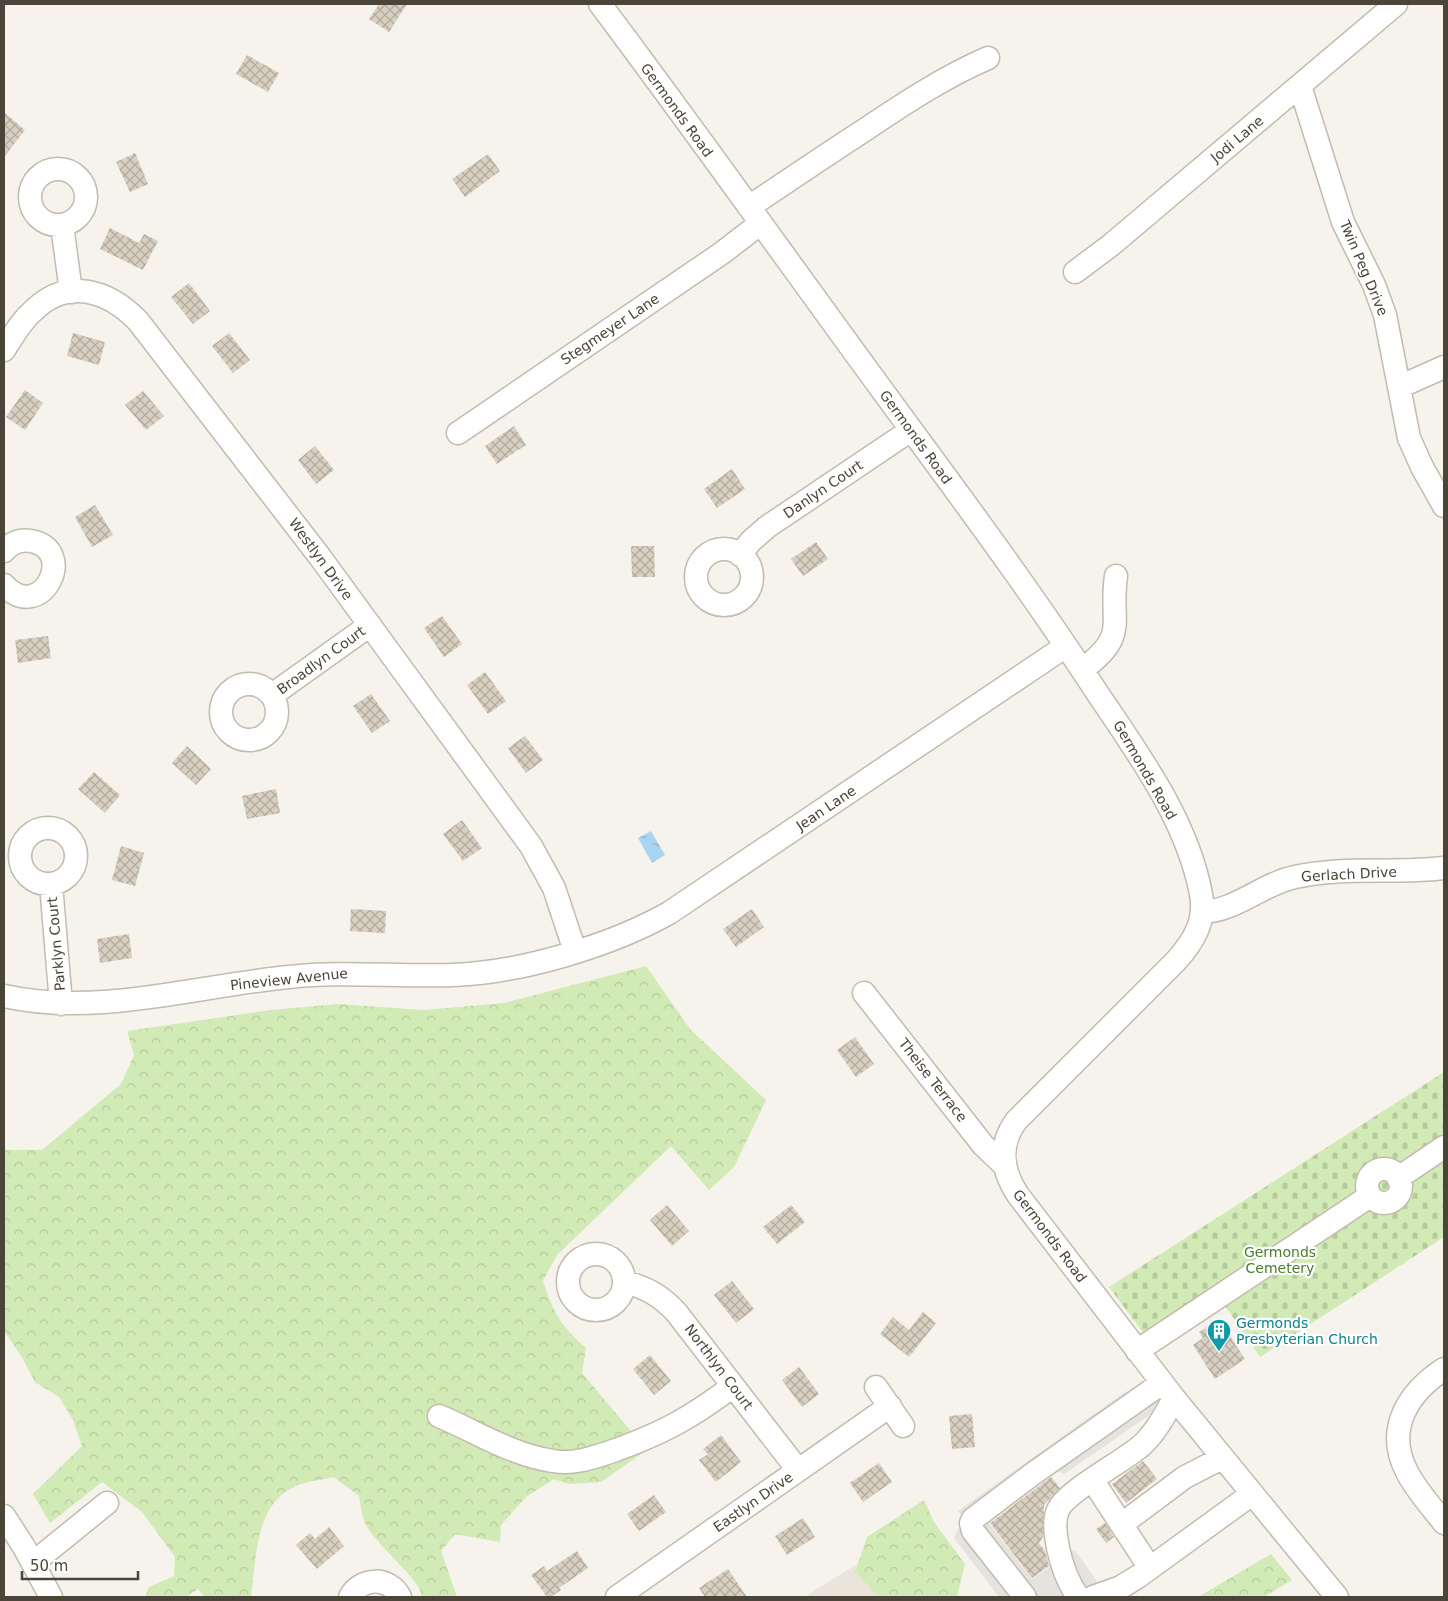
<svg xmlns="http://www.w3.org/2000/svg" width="1448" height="1601" viewBox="0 0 1448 1601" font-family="'DejaVu Sans',sans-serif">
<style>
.residential{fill:#eae5da}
.forest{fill:url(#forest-crowns)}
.cemetery{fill:url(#cemetery-stones)}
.parking{fill:#e5e3e0}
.water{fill:url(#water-ripples)}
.building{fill:url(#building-cross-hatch)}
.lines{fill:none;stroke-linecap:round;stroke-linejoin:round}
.minor-casing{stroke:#c2bbae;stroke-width:25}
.minor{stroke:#fff;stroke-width:22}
.labels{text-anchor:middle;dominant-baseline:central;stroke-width:4.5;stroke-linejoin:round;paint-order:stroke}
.street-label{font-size:14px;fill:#4b4439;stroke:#fff}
.park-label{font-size:14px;fill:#4a7f2a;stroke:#fff}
.culture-label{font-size:14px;fill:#0d838f;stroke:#fff;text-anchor:start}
</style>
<defs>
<pattern id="forest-crowns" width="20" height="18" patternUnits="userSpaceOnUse" patternTransform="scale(1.25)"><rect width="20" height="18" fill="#d2eab5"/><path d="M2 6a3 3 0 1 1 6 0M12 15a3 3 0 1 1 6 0" fill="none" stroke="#b6ca9c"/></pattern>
<pattern id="cemetery-stones" width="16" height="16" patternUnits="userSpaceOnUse" patternTransform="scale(1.25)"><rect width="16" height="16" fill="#d2eab5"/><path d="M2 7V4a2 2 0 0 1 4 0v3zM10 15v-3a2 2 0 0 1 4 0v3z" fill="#b6ca9c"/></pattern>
<pattern id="water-ripples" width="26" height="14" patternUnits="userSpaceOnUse" patternTransform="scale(1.25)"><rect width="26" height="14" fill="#a9d4f2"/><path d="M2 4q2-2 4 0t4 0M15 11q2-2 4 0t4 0" fill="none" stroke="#8caec5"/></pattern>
<pattern id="building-cross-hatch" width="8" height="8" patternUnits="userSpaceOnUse" patternTransform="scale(1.25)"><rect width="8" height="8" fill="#d8cfc1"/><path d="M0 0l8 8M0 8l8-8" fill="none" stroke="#b1aa9e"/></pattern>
</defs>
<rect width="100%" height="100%" fill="#f6f3ec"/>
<path class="residential" d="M 856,1565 L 881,1597 L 804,1597 Z"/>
<path class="forest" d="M 646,966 L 690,1029 L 766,1100 L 734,1167 L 709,1190 L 671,1146 L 557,1255 L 543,1281 C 553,1312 561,1326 586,1348 L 582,1373 L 647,1450 L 601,1482 L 569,1484 L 554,1479 L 526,1497 L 501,1525 L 500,1542 L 455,1534 L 441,1551 L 457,1597 L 422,1597 C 422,1580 374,1544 365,1523 C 361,1515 361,1505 359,1496 L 334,1477 C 322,1480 308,1481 296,1486 C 255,1503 256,1559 251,1597 L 205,1597 L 198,1589 L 186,1597 L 145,1597 L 149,1587 L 174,1576 L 175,1557 L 142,1512 L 102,1482 L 50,1523 L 33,1494 L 82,1446 L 73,1420 L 59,1397 L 35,1382 L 23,1359 L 4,1331 L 4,1150 L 42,1150 L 121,1084 L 134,1055 L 127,1031 L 271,1010 L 338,1004 L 424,1010 L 504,1003 Z
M 924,1500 L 934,1522 L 965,1564 L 957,1597 L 879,1597 L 855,1572 L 867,1537 Z
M 1271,1554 L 1292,1580 L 1264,1597 L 1198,1597 Z"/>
<path class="cemetery" d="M 1444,1072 L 1444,1237 L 1260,1357 L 1221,1300 L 1153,1346 L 1109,1287 Z"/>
<path class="parking" d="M 1145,1382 L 1163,1406 L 1064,1474 L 1050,1468 L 987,1521 L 1032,1579 L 1075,1550 L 1105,1593 L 1216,1532 L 1131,1597 L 999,1597 L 954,1538 L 963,1518 L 958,1511 L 1122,1394 Z"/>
<path class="water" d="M 651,831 L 665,855 L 652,863 L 638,838 Z"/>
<path class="building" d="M 379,4 L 407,4 L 389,32 L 369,19 Z
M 247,55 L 279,73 L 268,92 L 236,74 Z
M 4,112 L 25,130 L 4,157 Z
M 135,153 L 148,184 L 130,192 L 116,162 Z
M 488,154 L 500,171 L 465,197 L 452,179 Z
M 110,228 L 139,243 L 144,234 L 158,241 L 143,270 L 100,249 Z
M 189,283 L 210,311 L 193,324 L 171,297 Z
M 73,333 L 105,342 L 99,365 L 67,356 Z
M 229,333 L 250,360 L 233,373 L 212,346 Z
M 25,390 L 43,403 L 25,430 L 6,417 Z
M 143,391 L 164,416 L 146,430 L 125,405 Z
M 514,426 L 526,445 L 497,464 L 485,446 Z
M 315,446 L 334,470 L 316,484 L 298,460 Z
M 732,469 L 745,489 L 717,508 L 704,489 Z
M 95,505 L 113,535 L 92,547 L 75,517 Z
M 816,542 L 828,559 L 803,576 L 791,559 Z
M 631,546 L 654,546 L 655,577 L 632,577 Z
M 442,616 L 462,644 L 444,657 L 424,628 Z
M 48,636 L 51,658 L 18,663 L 15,640 Z
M 485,672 L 506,701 L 488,714 L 467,685 Z
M 371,694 L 390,721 L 372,733 L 353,706 Z
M 525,736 L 543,760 L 526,773 L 508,748 Z
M 187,746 L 211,769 L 196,785 L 172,763 Z
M 94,772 L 120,795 L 105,813 L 78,789 Z
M 276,789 L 280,813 L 247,819 L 242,796 Z
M 462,820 L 482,848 L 463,861 L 443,834 Z
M 121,846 L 144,853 L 135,886 L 112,880 Z
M 351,909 L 386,911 L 385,933 L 350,931 Z
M 752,909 L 764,927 L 736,947 L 723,929 Z
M 129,934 L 132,958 L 100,963 L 97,939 Z
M 855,1037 L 874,1064 L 856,1077 L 837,1050 Z
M 667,1205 L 689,1231 L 672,1246 L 650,1220 Z
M 791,1205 L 805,1222 L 777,1244 L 763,1227 Z
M 732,1281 L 754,1309 L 736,1323 L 714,1295 Z
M 923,1312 L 936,1323 L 909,1357 L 880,1334 L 893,1317 L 909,1330 Z
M 1219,1319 L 1245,1359 L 1215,1379 L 1193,1345 L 1203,1338 L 1199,1332 Z
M 650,1355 L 671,1381 L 654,1395 L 633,1369 Z
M 799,1367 L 819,1394 L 802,1407 L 782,1380 Z
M 972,1414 L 975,1447 L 952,1449 L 949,1416 Z
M 721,1435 L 741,1462 L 716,1482 L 699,1460 L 708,1454 L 703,1449 Z
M 1143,1461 L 1157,1479 L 1126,1503 L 1112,1484 Z
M 879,1463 L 892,1482 L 863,1502 L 850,1483 Z
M 1051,1477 L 1060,1488 L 1044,1505 L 1043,1537 L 1039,1543 L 1045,1551 L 1049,1566 L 1032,1578 L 990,1523 Z
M 654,1495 L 666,1512 L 639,1531 L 627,1514 Z
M 803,1518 L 815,1537 L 787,1555 L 775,1536 Z
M 1105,1523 L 1114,1537 L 1106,1543 L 1096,1529 Z
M 329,1527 L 344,1546 L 317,1569 L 296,1545 L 310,1533 L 315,1539 Z
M 577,1551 L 588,1568 L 559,1588 L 561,1590 L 551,1597 L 547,1597 L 531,1575 L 544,1566 L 547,1571 Z
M 728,1569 L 747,1597 L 705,1597 L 699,1588 Z"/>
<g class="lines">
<defs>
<path id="minor" d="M 600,4 C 709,149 813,297 921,443 C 982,526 1042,608 1098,694 C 1139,755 1187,820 1201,894 C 1206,921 1194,941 1176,961 L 1016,1121 C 998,1146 1002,1171 1018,1195 L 1174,1398 L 1337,1597
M 1300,86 L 1343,222 L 1374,285 L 1385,315 L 1409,438 L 1422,467 L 1444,506
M30 197a28 28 0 1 1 56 0a28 28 0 1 1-56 0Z
M 749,207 C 786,182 823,157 860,133 C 902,105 942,78 988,58
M 62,225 L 71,292
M 1075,272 L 1111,245 L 1396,4
M 4,350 C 13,336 21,321 34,310 C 68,277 109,291 138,321 L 320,557 L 531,846 L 554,888 L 575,951
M 1399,387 L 1444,367
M 458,433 L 722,253 L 761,223
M696 577a28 28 0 1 1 56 0a28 28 0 1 1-56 0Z
M 4,551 C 11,543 20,539 31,541 C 79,550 41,625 4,585
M 740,555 L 751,541 L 767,527 L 911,430
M 1082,670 C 1130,634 1109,625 1116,576
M221 712a28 28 0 1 1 56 0a28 28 0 1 1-56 0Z
M 272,695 L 370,625
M20 856a28 28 0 1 1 56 0a28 28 0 1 1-56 0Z
M 51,884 L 61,1004
M 1202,912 C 1236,911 1262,884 1295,877 C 1343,866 1395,874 1444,868
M 864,993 L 983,1145 L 1004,1165
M 4,996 C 99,1017 194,986 289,977 C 343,971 397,977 452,975 C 520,973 610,946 669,913 L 1066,646
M1367 1186a17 17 0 1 1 34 0a17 17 0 1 1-34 0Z
M 1398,1178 L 1444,1147
M568 1282a28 28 0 1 1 56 0a28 28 0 1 1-56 0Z
M 624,1282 C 646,1287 661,1296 676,1312 L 798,1470
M 1137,1351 L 1370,1196
M 1444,1369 C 1409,1392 1385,1428 1406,1470 C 1415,1489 1431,1506 1444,1523
M 876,1387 L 903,1426
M 439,1416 C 477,1432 512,1455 553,1461 C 575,1465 595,1457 616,1450 C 665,1432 692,1417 733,1386
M 1093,1481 L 1150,1568
M 4,1516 L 24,1547 L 51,1597
M 1122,1524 L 1185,1477 L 1222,1458
M 33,1563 L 107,1503
M 350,1597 C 361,1577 389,1576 400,1597
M 617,1597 L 890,1406
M 1025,1597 L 973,1531 L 971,1523 L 973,1519 L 1034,1473 L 1162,1383
M 1078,1597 C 1067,1581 1062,1567 1058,1548 C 1056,1536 1053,1522 1058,1510 C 1066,1491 1123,1462 1142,1445 C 1156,1432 1165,1415 1174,1398
M 1093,1597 L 1121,1587 L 1139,1576 L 1252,1494"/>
</defs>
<use href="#minor" class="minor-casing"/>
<use href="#minor" class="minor"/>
</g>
<defs>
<symbol id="building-pin" viewBox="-11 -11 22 30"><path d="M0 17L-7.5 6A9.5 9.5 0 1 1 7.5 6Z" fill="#0f9aa8" stroke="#fff"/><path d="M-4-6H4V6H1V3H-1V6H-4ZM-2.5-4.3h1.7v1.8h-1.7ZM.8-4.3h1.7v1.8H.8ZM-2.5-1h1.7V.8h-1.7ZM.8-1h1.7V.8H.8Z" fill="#fff"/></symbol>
</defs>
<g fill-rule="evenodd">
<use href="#building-pin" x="1205" y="1317" width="28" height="38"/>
</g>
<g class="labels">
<g class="street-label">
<text transform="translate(677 110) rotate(54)">Germonds Road</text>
<text transform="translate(1237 139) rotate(-40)">Jodi Lane</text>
<text transform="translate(1364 268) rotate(67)">Twin Peg Drive</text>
<text transform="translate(610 329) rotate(-34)">Stegmeyer Lane</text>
<text transform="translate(916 437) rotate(54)">Germonds Road</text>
<text transform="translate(823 489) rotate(-34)">Danlyn Court</text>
<text transform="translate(321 559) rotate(54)">Westlyn Drive</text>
<text transform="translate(321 660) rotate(-36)">Broadlyn Court</text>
<text transform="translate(1145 770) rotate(60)">Germonds Road</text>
<text transform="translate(826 808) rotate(-34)">Jean Lane</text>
<text transform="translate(1349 874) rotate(-3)">Gerlach Drive</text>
<text transform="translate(56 944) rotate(-95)">Parklyn Court</text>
<text transform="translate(289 979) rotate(-6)">Pineview Avenue</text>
<text transform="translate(933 1080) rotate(52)">Theise Terrace</text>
<text transform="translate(1050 1236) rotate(53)">Germonds Road</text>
<text transform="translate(719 1367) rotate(53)">Northlyn Court</text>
<text transform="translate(753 1502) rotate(-35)">Eastlyn Drive</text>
</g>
<g class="park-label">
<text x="1280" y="1252">Germonds<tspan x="1280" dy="16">Cemetery</tspan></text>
</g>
<g class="culture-label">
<text x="1236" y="1323">Germonds<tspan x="1236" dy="16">Presbyterian Church</tspan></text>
</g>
</g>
<rect width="1448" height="1601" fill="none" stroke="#4b4439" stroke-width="10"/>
<path d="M22 1571v8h116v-8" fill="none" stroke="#4b4439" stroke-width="2.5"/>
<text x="30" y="1571" font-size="15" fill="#4b4439" stroke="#ffffff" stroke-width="4" paint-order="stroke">50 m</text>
</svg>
